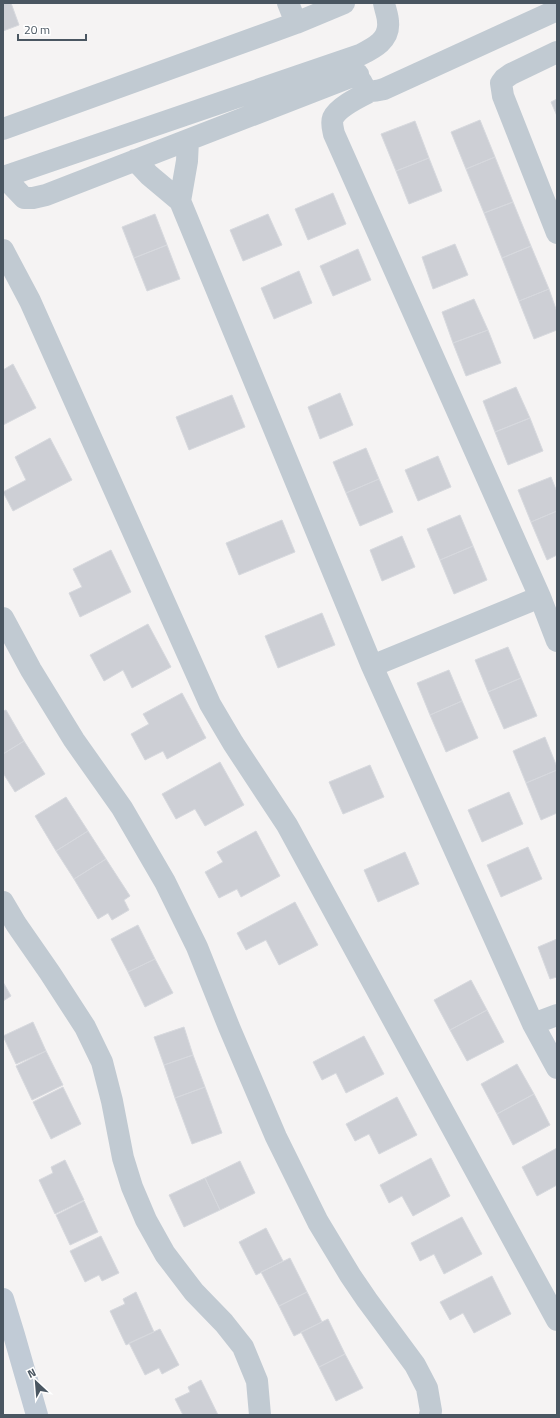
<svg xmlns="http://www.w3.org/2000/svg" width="560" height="1418" viewBox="0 0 560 1418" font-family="'Titillium Web',sans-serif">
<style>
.building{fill:#cdcfd5;stroke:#d7d9de}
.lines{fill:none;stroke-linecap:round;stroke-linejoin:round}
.street{stroke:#c1cad2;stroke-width:22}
.secondary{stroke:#c1cbd6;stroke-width:22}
</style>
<rect width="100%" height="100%" fill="#f5f3f3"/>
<path class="building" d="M 3,3 L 11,3 L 19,25 L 3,31 Z
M 557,99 L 557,116 L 551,102 Z
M 480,120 L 495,157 L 466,169 L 451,132 Z
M 415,121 L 429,158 L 396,171 L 381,134 Z
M 495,157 L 513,202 L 484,213 L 466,169 Z
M 429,158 L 442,191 L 409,204 L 396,171 Z
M 333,193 L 346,224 L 308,240 L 295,209 Z
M 513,202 L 531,246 L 502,258 L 484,213 Z
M 155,214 L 167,245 L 134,258 L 122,227 Z
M 268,214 L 282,245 L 243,261 L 230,230 Z
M 455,244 L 468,275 L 433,289 L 422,257 Z
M 167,245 L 180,279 L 147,291 L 134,258 Z
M 531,246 L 549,289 L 519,301 L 502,258 Z
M 358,249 L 371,280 L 333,296 L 320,266 Z
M 299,271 L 312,303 L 274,319 L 261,288 Z
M 549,289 L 557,312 L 557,330 L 534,339 L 519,301 Z
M 474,299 L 488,330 L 453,343 L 442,312 Z
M 488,330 L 501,363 L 466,376 L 453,343 Z
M 13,364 L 36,408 L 3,425 L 3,370 Z
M 516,387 L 530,418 L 495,432 L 483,401 Z
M 340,393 L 353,425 L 320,439 L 308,407 Z
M 232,395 L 245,427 L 189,450 L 176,417 Z
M 530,418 L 543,451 L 508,465 L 495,432 Z
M 50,438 L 72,480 L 13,511 L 3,492 L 26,480 L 15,457 Z
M 366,448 L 379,479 L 346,493 L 333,462 Z
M 438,456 L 451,487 L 418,501 L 405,470 Z
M 551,477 L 557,492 L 557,511 L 531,522 L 518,490 Z
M 379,479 L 393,512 L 360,526 L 346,493 Z
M 557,511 L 557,555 L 547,560 L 531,522 Z
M 460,515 L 473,546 L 440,560 L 427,529 Z
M 282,520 L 295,552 L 239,575 L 226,543 Z
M 402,536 L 415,567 L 382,581 L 370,550 Z
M 473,546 L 487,580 L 454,594 L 440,560 Z
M 111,550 L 131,592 L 80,617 L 69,593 L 82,587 L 73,569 Z
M 322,613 L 335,645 L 278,668 L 265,636 Z
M 148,624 L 171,667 L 132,688 L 123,670 L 104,681 L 90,655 Z
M 508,647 L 521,678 L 488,692 L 475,660 Z
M 449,670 L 462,701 L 430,715 L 417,683 Z
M 521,678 L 537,716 L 504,729 L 488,692 Z
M 182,693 L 206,738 L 167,759 L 163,751 L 145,760 L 131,734 L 149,724 L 143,714 Z
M 462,701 L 478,738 L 446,752 L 430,715 Z
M 6,710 L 24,741 L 3,754 L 3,711 Z
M 545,737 L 557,767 L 557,770 L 526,783 L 513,751 Z
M 24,741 L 45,774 L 15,792 L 3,773 L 3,754 Z
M 220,762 L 244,805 L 205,826 L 195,809 L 176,819 L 162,794 Z
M 370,765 L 384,797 L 343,814 L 329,782 Z
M 557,770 L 557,813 L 541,820 L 526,783 Z
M 509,792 L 523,824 L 482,842 L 468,810 Z
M 66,797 L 88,831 L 56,851 L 35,816 Z
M 88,831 L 106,859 L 74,879 L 56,851 Z
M 256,831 L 280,876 L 241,897 L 237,889 L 219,898 L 205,872 L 223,862 L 217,852 Z
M 528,847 L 542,879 L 501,897 L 487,865 Z
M 405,852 L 419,884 L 378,902 L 364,870 Z
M 106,859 L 130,896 L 124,900 L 129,910 L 112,920 L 108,913 L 98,919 L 74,879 Z
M 295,902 L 318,945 L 279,965 L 266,940 L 246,950 L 237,933 Z
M 138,925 L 155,959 L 128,972 L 111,939 Z
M 557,939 L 557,977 L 550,979 L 538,947 Z
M 155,959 L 173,993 L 145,1007 L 128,972 Z
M 471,980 L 487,1010 L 450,1030 L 434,1000 Z
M 3,982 L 11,996 L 3,1001 Z
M 487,1010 L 504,1042 L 467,1061 L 450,1030 Z
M 33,1022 L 46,1051 L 16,1064 L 3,1036 Z
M 184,1027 L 193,1055 L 164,1065 L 154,1037 Z
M 364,1036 L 384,1074 L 346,1093 L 336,1073 L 322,1080 L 313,1062 Z
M 46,1051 L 63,1085 L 32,1100 L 16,1066 Z
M 193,1055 L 205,1087 L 175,1098 L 164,1065 Z
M 517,1064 L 534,1094 L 497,1114 L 481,1084 Z
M 63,1087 L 81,1124 L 51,1139 L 33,1102 Z
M 205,1087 L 222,1133 L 192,1144 L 175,1098 Z
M 534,1094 L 550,1125 L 513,1145 L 497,1114 Z
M 397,1097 L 417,1135 L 379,1154 L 369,1134 L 355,1141 L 346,1124 Z
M 557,1148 L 557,1185 L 537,1196 L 522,1167 Z
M 431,1158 L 450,1196 L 413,1216 L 402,1196 L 389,1203 L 380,1185 Z
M 65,1160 L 84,1200 L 55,1214 L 39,1180 L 53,1173 L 51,1167 Z
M 240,1161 L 255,1193 L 220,1210 L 205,1178 Z
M 205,1178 L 220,1210 L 184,1227 L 169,1195 Z
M 84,1201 L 98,1232 L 70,1245 L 56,1215 Z
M 462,1217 L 482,1254 L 444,1274 L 434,1254 L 420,1261 L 411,1243 Z
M 266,1228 L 283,1261 L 256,1275 L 239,1242 Z
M 101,1236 L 119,1273 L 102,1281 L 99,1275 L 85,1282 L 70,1251 Z
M 290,1258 L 307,1292 L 279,1306 L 261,1272 Z
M 492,1276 L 511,1314 L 474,1333 L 463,1313 L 450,1320 L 440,1302 Z
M 136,1292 L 154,1332 L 126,1345 L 110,1311 L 125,1304 L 123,1299 Z
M 307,1292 L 322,1322 L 294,1336 L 279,1306 Z
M 328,1319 L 345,1354 L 319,1367 L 301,1332 Z
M 160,1329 L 179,1365 L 162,1374 L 159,1368 L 145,1375 L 129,1343 Z
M 345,1354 L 363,1388 L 336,1401 L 319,1367 Z
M 201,1380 L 218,1415 L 183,1415 L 175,1399 L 190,1392 L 188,1387 Z"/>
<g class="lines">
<path class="street" d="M 288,3 L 296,23
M 557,52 L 511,74 L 504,79 L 501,83 L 503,96 L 557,233
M 361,81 C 367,94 371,92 384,89 L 557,10
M 369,92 C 359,97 338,107 333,118 C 331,123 333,129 334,134 L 540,597 L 557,641
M 3,129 L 296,23 L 344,3
M 135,160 L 149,175 L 180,201 L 372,666 L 533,1024 L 557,1068
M 3,177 L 360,55 C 374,48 390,40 388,22 C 388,16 385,9 384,3
M 4,177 L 24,198 L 33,198 L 46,195 L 358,74
M 180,201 L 187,161 L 188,140
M 3,250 L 30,301 L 210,704 L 233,743 L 287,825 L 557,1320
M 3,618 L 31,670 L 74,740 L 122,808 L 165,882 L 197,947 L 229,1027 L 276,1137 L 318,1222 L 350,1275 L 367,1300 L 415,1365 L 427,1388 L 431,1411 L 430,1415
M 372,666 L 540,597
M 3,902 L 16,924 L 50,973 L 85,1027 L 102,1062 L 112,1101 L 123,1158 L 132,1187 L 146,1220 L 165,1254 L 194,1292 L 224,1323 L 243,1347 L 257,1381 L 260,1415
M 533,1024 L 557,1015"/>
<path class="secondary" d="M 3,1299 L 14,1335 L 37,1415"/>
</g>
<rect width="560" height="1418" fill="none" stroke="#4a5661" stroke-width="8"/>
<g transform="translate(36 1382) rotate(334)" stroke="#ffffff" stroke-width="3" paint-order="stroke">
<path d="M0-3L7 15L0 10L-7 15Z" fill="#4a5661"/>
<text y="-6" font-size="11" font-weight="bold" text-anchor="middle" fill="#4a5661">N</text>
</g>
<path d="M18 34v6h68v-6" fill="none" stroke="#4a5661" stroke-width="2"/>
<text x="24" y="34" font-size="12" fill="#4a5661" stroke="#ffffff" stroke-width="3" paint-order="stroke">20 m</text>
</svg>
